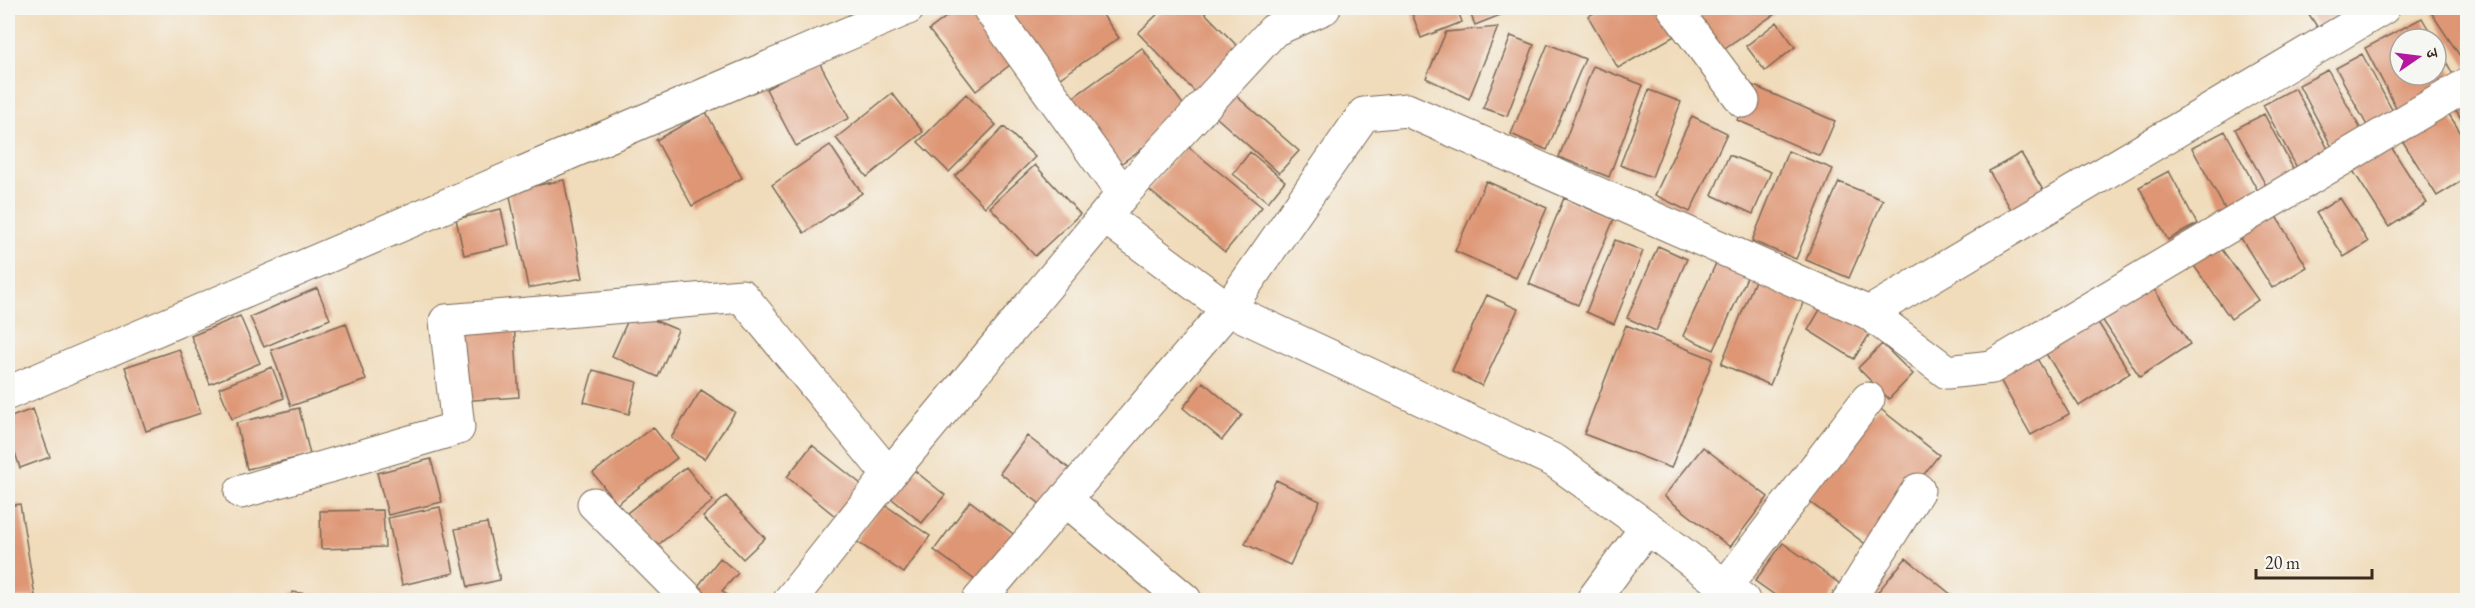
<svg xmlns="http://www.w3.org/2000/svg" width="2475" height="608" viewBox="0 0 2475 608" font-family="'EB Garamond','Noto Serif Devanagari',serif">
<style>
.building{fill:#de9675}
.lines{fill:none;stroke-linecap:round;stroke-linejoin:round}
.street-casing{stroke:#7a6855;stroke-width:35}
.street{stroke:#fff;stroke-width:33}
</style>
<rect width="100%" height="100%" fill="#f6f6f2"/>
<filter id="ink" filterUnits="userSpaceOnUse"><feTurbulence type="fractalNoise" baseFrequency=".0167" numOctaves="2"/><feDisplacementMap in="SourceGraphic" scale="12" xChannelSelector="R" yChannelSelector="G"/><feConvolveMatrix kernelMatrix="1 2 1 2 8 2 1 2 1" color-interpolation-filters="sRGB"/></filter>
<filter id="wash" filterUnits="userSpaceOnUse"><feTurbulence type="fractalNoise" baseFrequency=".008" numOctaves="4" result="noise"/><feDisplacementMap in="SourceGraphic" scale="24" xChannelSelector="R" yChannelSelector="G"/><feGaussianBlur stdDeviation="1.35" result="paint"/><feColorMatrix in="noise" values="0 0 0 0 0 0 0 0 0 0 0 0 0 0 0 0 0 1.4 0 .05"/><feComposite in="paint" operator="in"/></filter>
<g filter="url(#wash)">
<rect width="100%" height="100%" fill="#f0dbba"/>
<g id="blocks">
<path class="building" d="M 958,8 L 974,8 L 1015,61 L 976,91 L 929,30 Z
M 999,8 L 1098,8 L 1119,38 L 1051,84 Z
M 1164,8 L 1200,8 L 1243,52 L 1198,95 L 1138,33 Z
M 1410,8 L 1457,8 L 1462,22 L 1421,38 Z
M 1468,8 L 1518,8 L 1475,25 Z
M 1604,8 L 1663,8 L 1678,34 L 1618,68 L 1588,16 Z
M 1698,8 L 1772,8 L 1776,13 L 1716,54 L 1688,15 Z
M 2305,8 L 2342,8 L 2349,19 L 2323,36 Z
M 2442,8 L 2468,8 L 2468,68 L 2432,14 Z
M 2422,18 L 2434,39 L 2400,39 L 2400,75 L 2436,75 L 2436,43 L 2457,82 L 2399,113 L 2365,48 Z
M 1777,22 L 1795,47 L 1765,71 L 1746,46 Z
M 1498,27 L 1469,99 L 1426,78 L 1446,32 Z
M 1511,36 L 1534,45 L 1507,116 L 1483,108 Z
M 1548,44 L 1585,59 L 1547,150 L 1511,134 Z
M 1142,48 L 1190,114 L 1112,170 L 1064,104 Z
M 2362,54 L 2397,119 L 2371,133 L 2336,68 Z
M 818,60 L 849,118 L 796,146 L 766,89 Z
M 1593,66 L 1643,85 L 1609,177 L 1559,157 Z
M 2328,70 L 2365,137 L 2335,153 L 2299,85 Z
M 1752,85 L 1835,121 L 1820,156 L 1737,120 Z
M 1226,87 L 1299,151 L 1279,173 L 1207,109 Z
M 2295,88 L 2333,158 L 2301,175 L 2263,105 Z
M 1649,90 L 1681,102 L 1652,177 L 1620,165 Z
M 2468,91 L 2468,130 L 2451,102 Z
M 892,93 L 923,132 L 867,177 L 836,138 Z
M 966,94 L 996,125 L 949,172 L 918,142 Z
M 2445,108 L 2468,144 L 2468,177 L 2437,196 L 2400,137 Z
M 706,112 L 742,178 L 692,206 L 656,140 Z
M 2264,114 L 2296,174 L 2268,189 L 2235,129 Z
M 1692,116 L 1727,133 L 1690,212 L 1655,195 Z
M 1004,127 L 1035,157 L 985,207 L 955,176 Z
M 2225,131 L 2259,193 L 2226,211 L 2192,148 Z
M 2388,142 L 2427,203 L 2389,227 L 2350,166 Z
M 830,145 L 862,193 L 804,233 L 772,185 Z
M 1186,145 L 1262,207 L 1225,252 L 1149,190 Z
M 1788,151 L 1833,169 L 1796,259 L 1752,241 Z
M 1250,152 L 1285,181 L 1268,202 L 1233,174 Z
M 2021,153 L 2050,202 L 2017,220 L 1989,171 Z
M 1729,155 L 1771,172 L 1753,214 L 1712,195 Z
M 1035,165 L 1080,214 L 1035,256 L 990,207 Z
M 2169,171 L 2197,224 L 2168,240 L 2139,187 Z
M 564,180 L 583,278 L 528,288 L 509,191 Z
M 1486,181 L 1547,208 L 1516,278 L 1455,251 Z
M 1839,182 L 1883,200 L 1849,278 L 1806,260 Z
M 1564,198 L 1614,219 L 1578,305 L 1529,284 Z
M 2340,198 L 2368,242 L 2344,257 L 2316,213 Z
M 501,209 L 509,245 L 464,255 L 456,219 Z
M 2274,213 L 2307,267 L 2272,288 L 2239,235 Z
M 1615,240 L 1643,251 L 1614,324 L 1586,312 Z
M 2218,244 L 2258,300 L 2231,319 L 2192,263 Z
M 1658,246 L 1687,259 L 1656,331 L 1627,318 Z
M 1717,261 L 1748,275 L 1714,350 L 1683,336 Z
M 1756,278 L 1805,298 L 1770,385 L 1721,364 Z
M 2148,280 L 2190,344 L 2140,377 L 2098,313 Z
M 317,288 L 330,319 L 264,347 L 250,317 Z
M 1487,295 L 1518,309 L 1482,386 L 1452,371 Z
M 1825,301 L 1872,330 L 1854,359 L 1808,330 Z
M 632,311 L 678,330 L 658,377 L 612,356 Z
M 240,316 L 260,363 L 210,384 L 191,336 Z
M 2094,316 L 2130,373 L 2079,406 L 2043,349 Z
M 346,323 L 366,380 L 291,406 L 271,350 Z
M 514,323 L 519,397 L 457,401 L 453,327 Z
M 1626,325 L 1713,359 L 1671,468 L 1584,434 Z
M 1882,344 L 1913,374 L 1889,399 L 1858,368 Z
M 179,349 L 201,413 L 146,431 L 125,367 Z
M 2035,355 L 2069,414 L 2031,435 L 1998,376 Z
M 272,367 L 284,398 L 232,419 L 219,388 Z
M 593,370 L 637,382 L 629,414 L 584,402 Z
M 1203,382 L 1242,415 L 1222,440 L 1183,408 Z
M 701,390 L 735,412 L 705,459 L 671,438 Z
M 1878,407 L 1939,455 L 1868,546 L 1807,500 Z
M 299,408 L 310,455 L 247,469 L 236,423 Z
M 33,409 L 50,457 L 20,468 L 8,431 L 8,418 Z
M 653,427 L 677,458 L 617,504 L 593,473 Z
M 1027,436 L 1071,470 L 1044,507 L 1000,473 Z
M 812,445 L 866,488 L 840,520 L 787,477 Z
M 1703,447 L 1768,497 L 1730,547 L 1664,496 Z
M 431,459 L 442,502 L 388,515 L 377,473 Z
M 905,463 L 945,495 L 922,523 L 882,491 Z
M 686,467 L 713,501 L 654,548 L 627,513 Z
M 1276,480 L 1320,501 L 1290,565 L 1245,544 Z
M 726,496 L 765,538 L 743,559 L 703,517 Z
M 970,501 L 1021,540 L 986,588 L 934,550 Z
M 882,503 L 930,536 L 904,573 L 856,541 Z
M 20,504 L 35,596 L 8,600 L 8,506 Z
M 440,507 L 454,573 L 402,585 L 388,518 Z
M 383,510 L 385,547 L 321,549 L 320,511 Z
M 487,523 L 500,580 L 468,587 L 455,529 Z
M 1783,543 L 1840,584 L 1828,600 L 1782,600 L 1755,581 Z
M 720,558 L 738,573 L 722,591 L 734,600 L 698,600 L 691,595 Z
M 1906,558 L 1958,600 L 1871,600 Z
M 292,592 L 345,599 L 345,600 L 291,600 Z"/>
</g>
</g>
<g filter="url(#ink)">
<use href="#blocks" fill-opacity="0" stroke="#7a6855" stroke-width="1.5"/>
<g class="lines">
<defs>
<path id="street" d="M 989,8 L 1123,194
M 1674,8 L 1743,101
M 1105,217 L 1228,309 L 1555,461 L 1647,527 L 1743,600
M 1869,313 L 2383,8
M 8,393 L 908,8
M 241,492 L 458,428 L 446,321 L 742,296 L 889,475
M 1065,499 L 1185,600
M 594,504 L 689,600
M 1725,587 L 1868,399
M 790,600 L 889,475 L 1123,194 L 1274,30 L 1324,8
M 979,600 L 1228,309 L 1364,114 L 1407,110 L 1869,313 L 1947,372 L 1992,367 L 2468,84
M 1593,600 L 1647,527
M 1849,600 L 1918,490"/>
</defs>
<use href="#street" class="street-casing"/>
<use href="#street" class="street"/>
</g>
</g>
<rect width="2475" height="608" fill="none" stroke="#f6f6f2" stroke-width="30"/>
<g transform="translate(2418 57) rotate(76)"><circle r="28" fill="#f6f6f2" stroke="#aba49d" stroke-width="1.5"/>
<path d="M0-4.5L10 22L0 15L-10 22Z" fill="#b5179e"/>
<text y="-9" font-size="16" font-weight="bold" text-anchor="middle" fill="#3b2a1e">उ</text>
</g>
<path d="M2256 569v9h116v-9" fill="none" stroke="#3b2a1e" stroke-width="3"/>
<text x="2265" y="569" font-size="18" fill="#3b2a1e" stroke="#f6f6f2" stroke-width="4.5" paint-order="stroke">20 m</text>
</svg>
